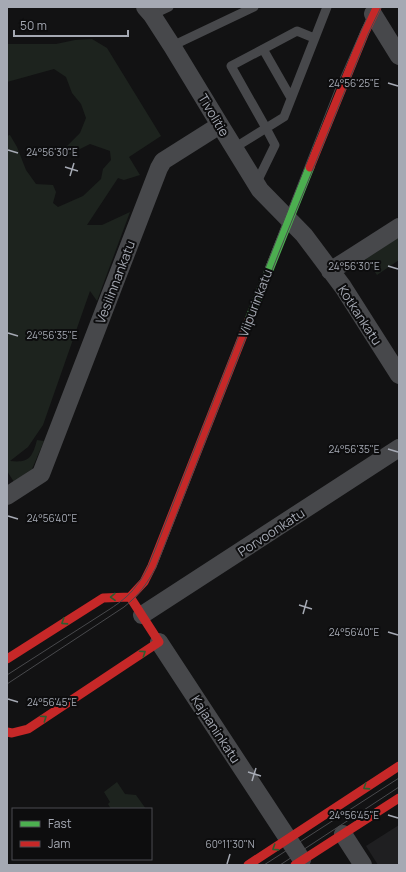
<svg xmlns="http://www.w3.org/2000/svg" width="406" height="872" viewBox="0 0 406 872" font-family="Manrope,sans-serif">
<style>
.built{fill:#1f1f21}
.green{fill:#1d231e}
.lines{fill:none;stroke-linecap:round;stroke-linejoin:round}
.lane{stroke:#47484b;stroke-width:9}
.street{stroke:#47484b;stroke-width:18}
.fast{stroke:#4caf50;stroke-width:9}
.jam{stroke:#c62828;stroke-width:9}
.tram{stroke:#48494c;stroke-width:1}
.oneway{stroke:#2c5e2f}
.ticks{fill:none;stroke:#a5a9b3;stroke-width:1.5}
.labels{text-anchor:middle;dominant-baseline:central;stroke-width:4;stroke-linejoin:round;paint-order:stroke}
.street-label{font-size:13px;fill:#a5a9b3;stroke:#0d0d0e}
.ticks-label{font-size:10px;text-anchor:middle;fill:#a5a9b3;stroke:#0d0d0e;stroke-width:4;stroke-linejoin:round;paint-order:stroke}
</style>
<rect width="100%" height="100%" fill="#121213"/>
<path class="built" d="M 399,825 L 399,865 L 378,865 L 366,846 Z"/>
<path class="green" d="M 92,39 L 107,48 L 161,136 L 129,157 L 140,175 L 124,180 L 118,178 L 87,225 L 102,225 L 130,212 L 97,301 L 90,291 L 43,425 L 28,447 L 10,461 C 29,463 32,458 37,440 L 44,441 L 32,469 L 14,482 L 7,471 L 7,136 L 10,135 L 17,147 L 26,170 L 36,184 L 53,185 L 56,192 L 53,203 L 58,207 L 83,196 L 101,179 L 103,169 L 111,160 L 110,151 L 90,144 L 64,157 L 62,153 L 65,148 L 80,133 L 86,118 L 81,104 L 72,93 L 66,77 L 54,69 L 7,82 L 7,44 L 56,44 L 75,40 Z
M 399,237 L 399,260 L 377,275 L 366,259 Z
M 117,782 L 125,794 L 136,795 L 146,809 L 111,809 L 108,804 L 110,802 L 104,792 Z"/>
<g class="lines">
<path class="lane" d="M 152,15 L 169,7
M 172,46 L 254,7
M 263,49 L 291,98
M 234,148 L 284,117 L 327,7
M 256,184 L 275,145 L 266,128 L 231,66 L 297,31 L 314,38"/>
<path class="street" d="M 145,7 L 152,15 L 172,46 L 220,125 L 260,190 L 304,235 L 343,287 L 399,375
M 373,14 L 399,56
M 330,271 L 354,256 L 399,227
M 7,496 L 41,474 L 159,168 L 163,161 L 220,125
M 142,615 L 399,448
M 159,642 L 302,860
M 343,834 L 363,865"/>
<path class="fast" d="M 249,320 L 310,167"/>
<path class="jam" d="M 310,167 L 365,32 L 377,7
M 130,597 L 144,582 L 152,566 L 249,320
M 7,659 L 103,598 L 130,597
M 7,732 L 12,733 L 28,729 L 159,642 L 130,597
M 248,865 L 399,766
M 295,865 L 399,798"/>
<path class="tram" d="M 7,675 L 110,609 C 119,603 129,596 136,586 C 145,576 150,562 155,550 L 335,90 L 361,31 L 372,7
M 7,684 L 124,607 C 139,595 147,584 156,567 L 280,250 L 368,34 L 381,7
M 264,865 L 399,778
M 280,865 L 399,787"/>
</g>
<defs><path id="oneway-chevron" d="M-2-3.5L2.5 0L-2 3.5" fill="none" stroke-width="1.6" stroke-linecap="round" stroke-linejoin="round"/></defs>
<g class="oneway">
<use href="#oneway-chevron" transform="translate(113 597) rotate(179)"/>
<use href="#oneway-chevron" transform="translate(64 622) rotate(147)"/>
<use href="#oneway-chevron" transform="translate(143 653) rotate(-34)"/>
<use href="#oneway-chevron" transform="translate(44 718) rotate(-34)"/>
<use href="#oneway-chevron" transform="translate(366 787) rotate(147)"/>
<use href="#oneway-chevron" transform="translate(275 848) rotate(147)"/>
</g>
<path class="ticks" d="M 388,83 L 398,86M 8,150 L 18,153M 65,167 L 78,171M 70,176 L 74,163M 388,266 L 398,269M 8,333 L 18,336M 388,449 L 398,452M 8,516 L 18,519M 299,605 L 312,609M 303,614 L 307,600M 388,632 L 398,635M 8,699 L 18,702M 248,772 L 261,776M 252,781 L 256,768M 388,815 L 398,818M 227,864 L 230,854"/>
<g class="labels">
<g class="street-label">
<text transform="translate(214 115) rotate(59)">Tivolitie</text>
<text transform="translate(115 282) rotate(-69)">Vesilinnankatu</text>
<text transform="translate(255 303) rotate(-69)">Viipurinkatu</text>
<text transform="translate(360 315) rotate(57)">Kotkankatu</text>
<text transform="translate(271 532) rotate(-33)">Porvoonkatu</text>
<text transform="translate(216 729) rotate(57)">Kajaaninkatu</text>
</g>
</g>
<g class="ticks-label">
<text x="354" y="87">24°56'25"E</text>
<text x="52" y="156">24°56'30"E</text>
<text x="354" y="270">24°56'30"E</text>
<text x="52" y="339">24°56'35"E</text>
<text x="354" y="453">24°56'35"E</text>
<text x="52" y="522">24°56'40"E</text>
<text x="354" y="636">24°56'40"E</text>
<text x="52" y="706">24°56'45"E</text>
<text x="354" y="819">24°56'45"E</text>
<text x="230" y="848">60°11'30"N</text>
</g>
<rect width="406" height="872" fill="none" stroke="#a5a9b3" stroke-width="16"/>
<rect x="12" y="808" width="140" height="52" fill="#0d0d0e" stroke="#4a4b50"/>
<rect x="20" y="821" width="20" height="6" fill="#4caf50" stroke="#4a4b50"/>
<text x="48" y="828" font-size="12" fill="#a5a9b3">Fast</text>
<rect x="20" y="841" width="20" height="6" fill="#c62828" stroke="#4a4b50"/>
<text x="48" y="848" font-size="12" fill="#a5a9b3">Jam</text>
<path d="M14 30v6h114v-6" fill="none" stroke="#a5a9b3" stroke-width="2"/>
<text x="20" y="30" font-size="12" fill="#a5a9b3" stroke="#0d0d0e" stroke-width="3" paint-order="stroke">50 m</text>
</svg>
